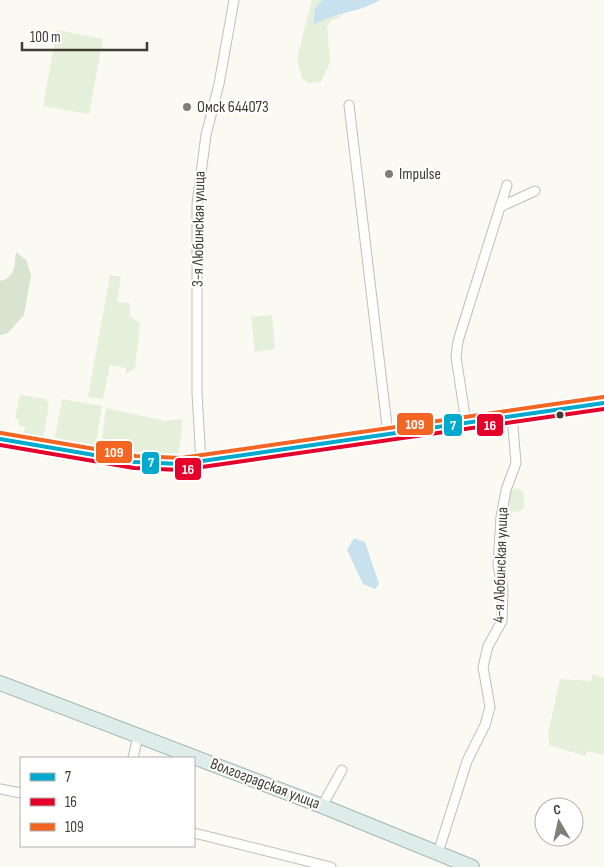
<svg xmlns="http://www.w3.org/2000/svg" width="604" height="867" viewBox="0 0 604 867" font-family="'Sofia Sans Condensed',sans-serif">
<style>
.green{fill:#e5f0db}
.forest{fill:#d8e4cf}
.water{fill:#c7e1ee}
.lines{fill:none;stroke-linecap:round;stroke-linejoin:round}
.street-casing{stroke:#c1bfb7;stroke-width:11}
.secondary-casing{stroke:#c1bfb7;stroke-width:15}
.primary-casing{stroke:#9fb8b1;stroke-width:16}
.street{stroke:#fefefd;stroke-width:9}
.secondary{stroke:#fefefd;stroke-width:12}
.primary{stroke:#deecea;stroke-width:14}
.bus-1-casing{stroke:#fff;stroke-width:8}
.bus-2-casing{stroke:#fff;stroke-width:8}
.bus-3-casing{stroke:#fff;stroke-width:8}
.bus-1{stroke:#00a9ce;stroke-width:4}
.bus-2{stroke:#e4002b;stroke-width:4}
.bus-3{stroke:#f26522;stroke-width:4}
.poi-dot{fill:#817e75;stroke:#fff;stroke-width:2}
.bus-dot{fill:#403c31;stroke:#fff;stroke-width:2}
.labels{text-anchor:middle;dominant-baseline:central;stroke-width:4;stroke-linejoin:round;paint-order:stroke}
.poi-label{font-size:16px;fill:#403c31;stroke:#fff;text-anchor:start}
.street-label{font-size:16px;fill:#403c31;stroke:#fff}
.line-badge{stroke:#fff;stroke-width:2}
.badge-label{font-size:14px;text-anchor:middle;font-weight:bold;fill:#fff}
</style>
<rect width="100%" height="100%" fill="#faf9f2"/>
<path class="green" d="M 312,0 L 323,0 L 317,4 L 327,17 L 344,15 L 331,21 L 327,27 L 330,62 L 321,82 L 310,83 L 302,79 L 297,58 Z
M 57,30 L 103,39 L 89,114 L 43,106 Z
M 110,275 L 121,277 L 117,302 L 130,303 L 130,316 L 140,323 L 135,368 L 126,374 L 126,368 L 110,365 L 103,399 L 88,397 Z
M 272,315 L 275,349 L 255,352 L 251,317 Z
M 20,395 L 46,399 L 49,406 L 43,438 L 38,440 L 23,438 L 25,427 L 18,425 L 19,420 L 15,419 Z
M 62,399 L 102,406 L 95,448 L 54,442 Z
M 106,408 L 165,421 L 183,419 L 178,458 L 138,459 L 100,453 Z
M 516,488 L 523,491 L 525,506 L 521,511 L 511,512 L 507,506 L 510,491 Z
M 593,674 L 604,678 L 604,755 L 587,751 L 585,756 L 549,745 L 548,734 L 560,679 L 591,681 Z"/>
<path class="forest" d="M 16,252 L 26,260 L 31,275 L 24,315 L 8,333 L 0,335 L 0,281 C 16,278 14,265 16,252 Z"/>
<path class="water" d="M 323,0 L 380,0 C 359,13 335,12 314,25 C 314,14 313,6 323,0 Z
M 354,538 L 365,542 L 379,584 L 375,589 L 363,584 L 347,550 Z"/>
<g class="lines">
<defs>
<path id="street" d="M 349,105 L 388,434
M 500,207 L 535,191
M 466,422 L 456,357 L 458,341 L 507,185
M 201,462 L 197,393 L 197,204 L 206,135 L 219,84 L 234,0
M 133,758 L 138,736
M 0,789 L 21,793
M 322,806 L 342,770
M 194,833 L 331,867
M 438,853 L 467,761 L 485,725 L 490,707 L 483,667 L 488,646 L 502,621 L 503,588 L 498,566 L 501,517 L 506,490 L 516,463 L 512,415"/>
<path id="secondary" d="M 0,439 L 135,462 L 181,464 L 604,403"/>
<path id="primary" d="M 0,683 L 322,806 L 472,867"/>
</defs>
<use href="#street" class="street-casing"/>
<use href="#secondary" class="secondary-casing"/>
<use href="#primary" class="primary-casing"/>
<use href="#street" class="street"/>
<use href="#secondary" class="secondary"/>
<use href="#primary" class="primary"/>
<defs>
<path id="bus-1" d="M 0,439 L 135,462 L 181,464 L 604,403"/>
<path id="bus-2" d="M 0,445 L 134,468 L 181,470 L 604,409"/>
<path id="bus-3" d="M 1,433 L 136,456 L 181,458 L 603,397"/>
</defs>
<use href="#bus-1" class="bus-1-casing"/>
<use href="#bus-2" class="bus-2-casing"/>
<use href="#bus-3" class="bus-3-casing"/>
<use href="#bus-1" class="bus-1"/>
<use href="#bus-2" class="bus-2"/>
<use href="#bus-3" class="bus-3"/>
</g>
<g class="poi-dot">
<circle cx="187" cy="107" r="5"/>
<circle cx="389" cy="174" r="5"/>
</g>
<circle class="bus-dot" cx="560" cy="415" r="4.5"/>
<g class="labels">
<g class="poi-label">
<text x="197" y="107">Омск 644073</text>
<text x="399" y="174">Impulse</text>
</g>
<g class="street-label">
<text transform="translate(199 229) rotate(-89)">3-я Любинская улица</text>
<text transform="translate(501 565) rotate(-88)">4-я Любинская улица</text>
<text transform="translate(265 784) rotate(21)">Волгоградская улица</text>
</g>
</g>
<g class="line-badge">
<rect x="396" y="412" width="38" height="24" rx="5" fill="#f26522"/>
<rect x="443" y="413" width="20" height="24" rx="5" fill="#00a9ce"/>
<rect x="476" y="413" width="28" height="24" rx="5" fill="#e4002b"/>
<rect x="95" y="440" width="38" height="24" rx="5" fill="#f26522"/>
<rect x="141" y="451" width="19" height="24" rx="5" fill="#00a9ce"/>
<rect x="174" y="457" width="28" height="24" rx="5" fill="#e4002b"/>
</g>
<g class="badge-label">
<text x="415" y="429">109</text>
<text x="453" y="430">7</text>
<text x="490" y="430">16</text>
<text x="114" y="457">109</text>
<text x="151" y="467">7</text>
<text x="188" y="474">16</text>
</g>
<rect x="20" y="757" width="175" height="90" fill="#ffffff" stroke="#b3b1ad"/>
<rect x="30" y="773" width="25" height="8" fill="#00a9ce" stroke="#b3b1ad"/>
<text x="65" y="782" font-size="15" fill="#403c31">7</text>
<rect x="30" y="798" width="25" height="8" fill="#e4002b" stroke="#b3b1ad"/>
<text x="65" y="807" font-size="15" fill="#403c31">16</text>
<rect x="30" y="823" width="25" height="8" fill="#f26522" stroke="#b3b1ad"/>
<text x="65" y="832" font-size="15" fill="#403c31">109</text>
<g transform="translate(559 822) rotate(351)"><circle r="24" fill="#ffffff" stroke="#b3b1ad"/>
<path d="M0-4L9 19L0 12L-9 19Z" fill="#817e75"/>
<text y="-8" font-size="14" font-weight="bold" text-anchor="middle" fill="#403c31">С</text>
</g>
<path d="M22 42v8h125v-8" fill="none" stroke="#403c31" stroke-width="2.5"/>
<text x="30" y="42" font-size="15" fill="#403c31" stroke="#ffffff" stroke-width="4" paint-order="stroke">100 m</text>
</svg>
